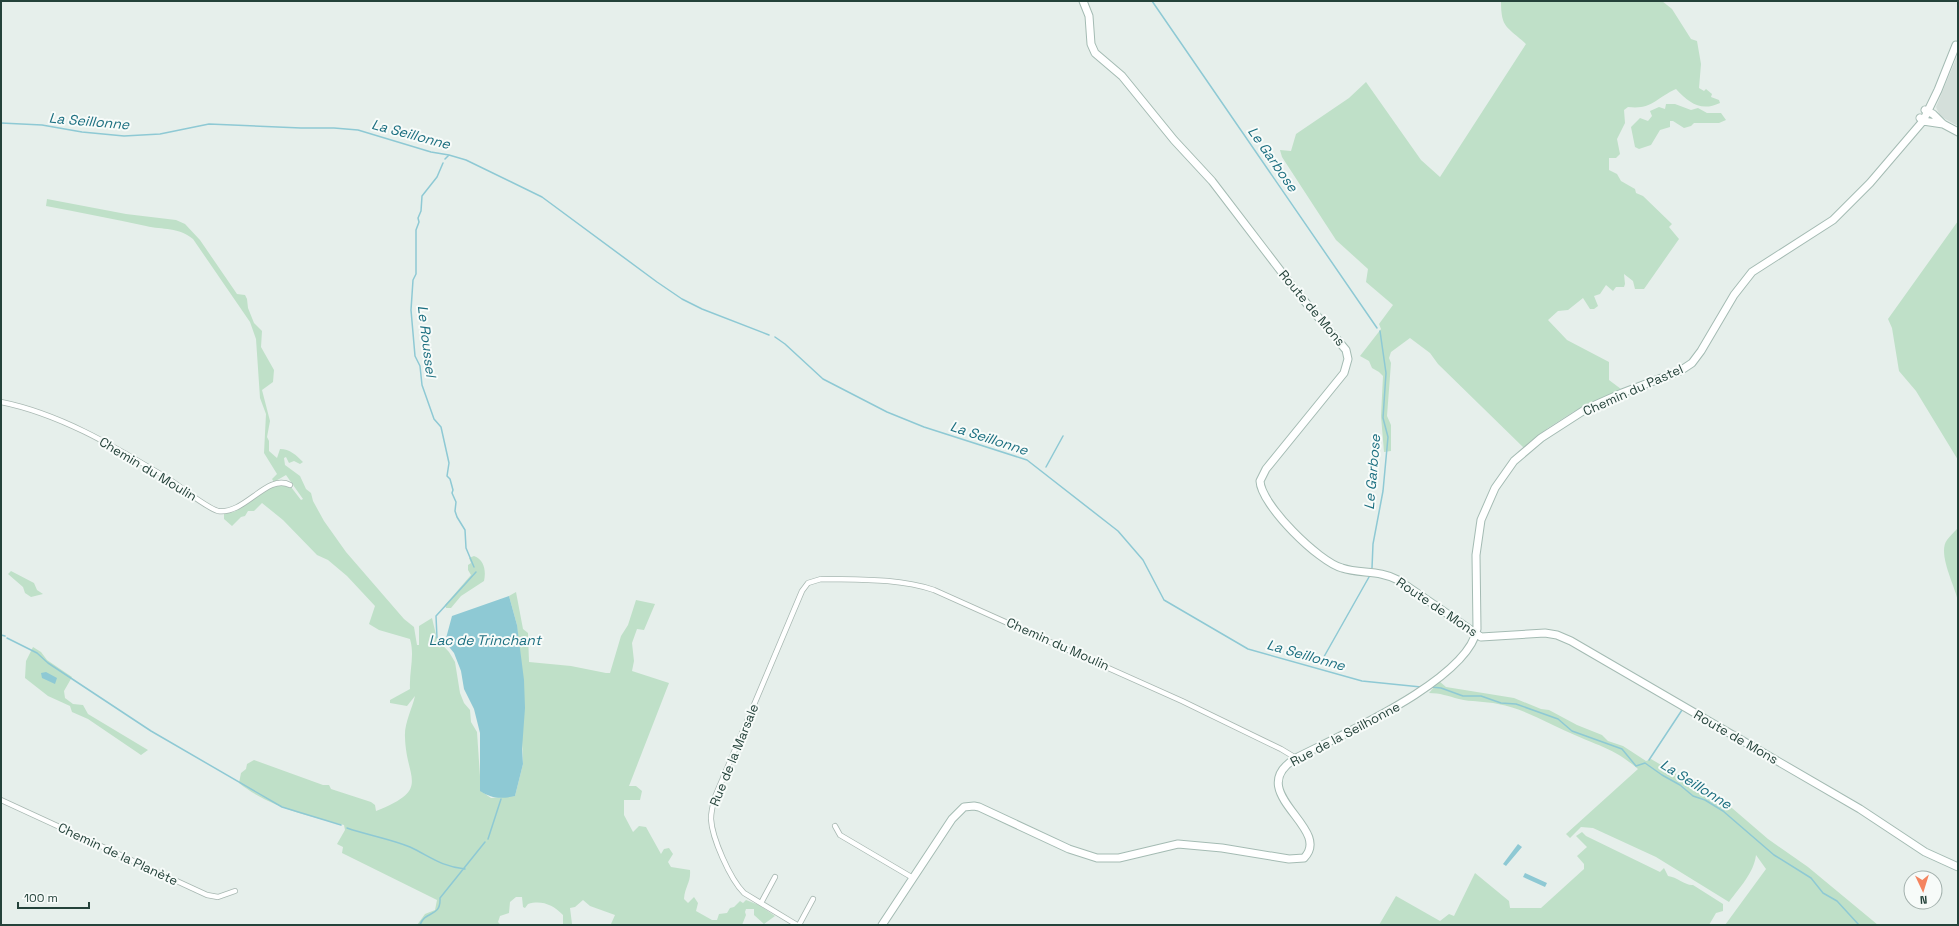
<svg xmlns="http://www.w3.org/2000/svg" width="1959" height="926" viewBox="0 0 1959 926" font-family="'Space Grotesk',sans-serif">
<style>
.built{fill:#d4dfda}
.green{fill:#bfe0c8}
.water{fill:#8ec9d4}
.lines{fill:none;stroke-linecap:round;stroke-linejoin:round}
.stream{stroke:#8ec9d4;stroke-width:1.5}
.street-casing{stroke:#a8b8b2;stroke-width:6}
.secondary-casing{stroke:#a4bbb3;stroke-width:9}
.street{stroke:#fff;stroke-width:4.5}
.secondary{stroke:#fff;stroke-width:7}
.labels{text-anchor:middle;dominant-baseline:central;stroke-width:4;stroke-linejoin:round;paint-order:stroke}
.street-label{font-size:13px;fill:#24423a;stroke:#f7fbf9}
.water-label{font-size:14px;font-style:italic;fill:#1c6f80;stroke:#f7fbf9}
</style>
<rect width="100%" height="100%" fill="#e6efeb"/>
<path class="built" d="M 1958,54 L 1958,126 L 1940,116 L 1936,107 Z"/>
<path class="green" d="M 1501,1 L 1662,1 L 1672,9 L 1691,39 L 1697,41 L 1701,64 L 1699,88 L 1704,91 L 1706,89 L 1712,94 L 1711,97 L 1719,100 L 1720,103 C 1701,112 1689,103 1676,89 C 1656,98 1652,110 1628,107 L 1624,110 L 1625,123 L 1617,139 L 1620,154 L 1616,158 L 1609,158 L 1609,170 L 1617,174 L 1621,181 L 1635,189 L 1636,193 L 1643,196 L 1672,224 L 1669,227 L 1679,239 L 1644,289 L 1635,289 L 1633,281 L 1624,274 L 1625,284 L 1624,287 L 1616,287 L 1613,291 L 1606,285 L 1600,294 L 1594,296 L 1598,306 L 1594,309 L 1590,309 L 1583,298 L 1568,310 L 1558,311 L 1548,320 L 1567,340 L 1609,362 L 1609,380 L 1621,389 L 1573,412 L 1548,428 L 1524,448 L 1438,364 L 1430,353 L 1410,338 L 1391,352 L 1389,358 L 1391,363 L 1387,416 L 1391,425 L 1391,451 L 1384,452 L 1381,416 L 1383,376 L 1379,372 L 1372,368 L 1369,361 L 1360,356 L 1381,329 L 1379,324 L 1393,305 L 1366,282 L 1368,269 L 1336,240 L 1282,157 L 1280,150 L 1291,151 L 1296,134 L 1349,98 L 1366,82 L 1421,160 L 1440,177 L 1526,44 C 1507,26 1501,29 1501,1 Z
M 1666,104 L 1675,104 L 1691,110 L 1698,108 L 1707,113 L 1721,113 L 1726,120 L 1719,123 L 1694,123 L 1691,126 L 1684,128 L 1673,121 L 1670,121 L 1670,127 L 1660,130 L 1651,145 L 1639,149 L 1635,147 L 1631,127 L 1640,118 L 1648,121 L 1652,116 L 1650,111 L 1659,107 L 1665,109 Z
M 47,199 L 126,214 L 176,220 L 185,224 L 200,240 L 237,294 L 245,295 L 247,299 L 248,308 L 254,323 L 262,331 L 261,347 L 274,370 L 273,382 L 262,390 L 270,421 L 267,437 L 269,441 L 269,451 L 277,458 L 280,449 C 290,449 296,455 303,462 L 300,464 L 294,461 L 289,463 L 286,457 L 284,458 L 285,465 L 300,476 L 306,489 L 311,493 L 313,501 L 324,521 L 346,552 L 404,619 L 414,627 L 417,645 L 419,645 L 419,626 L 432,618 L 437,639 L 449,652 L 455,662 L 460,693 L 464,703 L 470,710 L 471,722 L 477,732 L 481,791 L 491,798 L 515,796 L 523,764 L 517,625 L 509,596 L 516,592 L 523,629 L 528,633 L 529,662 L 571,666 L 606,673 L 610,673 L 621,636 L 628,625 L 636,600 L 655,604 L 644,630 L 637,629 L 632,643 L 634,661 L 632,671 L 669,683 L 629,786 L 636,786 L 642,791 L 640,800 L 624,800 L 624,815 L 633,832 L 639,826 L 646,827 L 661,854 L 664,849 L 669,848 L 673,854 L 668,862 L 671,867 L 690,870 C 691,883 685,886 684,899 L 688,903 L 694,897 L 698,903 L 696,911 L 712,920 L 717,920 L 719,914 L 727,913 L 730,908 L 734,907 L 740,901 L 743,903 L 746,900 L 759,905 L 775,916 L 764,924 L 754,915 L 754,909 L 746,909 L 745,912 L 746,915 L 742,925 L 613,925 L 611,924 L 615,915 L 590,906 L 583,900 L 575,907 L 570,908 L 572,924 L 563,925 L 563,915 C 553,905 542,900 528,904 L 525,908 L 523,907 L 522,897 L 516,897 L 510,902 L 509,913 L 500,916 L 498,922 L 501,925 L 417,925 L 425,914 L 435,910 L 437,900 L 342,853 L 343,847 L 337,844 L 345,830 L 344,825 C 308,816 269,807 239,783 L 241,773 L 246,769 L 247,764 L 254,760 L 323,785 L 329,785 L 331,789 L 371,802 L 375,805 L 376,811 C 432,789 406,780 405,737 C 404,724 412,709 415,696 L 407,706 L 390,703 L 390,700 L 410,689 C 409,671 415,656 410,639 L 379,630 L 369,624 L 375,606 L 347,576 L 328,560 L 317,555 L 283,520 L 262,503 L 254,511 L 248,511 L 245,516 L 241,517 L 232,526 L 224,519 L 224,513 L 234,512 L 272,486 L 284,484 L 291,487 L 301,500 L 303,499 L 286,475 L 274,482 L 272,479 L 277,474 L 264,453 L 266,414 L 260,398 L 256,339 L 250,322 L 193,239 C 179,227 163,230 146,226 C 113,219 79,212 46,206 Z
M 1958,221 L 1958,460 L 1916,391 L 1899,371 L 1892,328 L 1888,319 Z
M 1958,528 L 1958,601 C 1955,586 1937,553 1947,540 C 1950,536 1954,532 1958,528 Z
M 474,556 C 485,560 486,572 484,581 L 461,596 L 451,608 L 446,608 L 445,605 L 471,575 L 468,570 L 468,565 L 471,563 L 469,558 Z
M 11,571 L 34,583 L 37,590 L 43,594 L 31,597 L 25,593 L 23,587 L 8,574 Z
M 33,647 L 41,652 L 47,660 L 72,677 L 64,691 L 65,698 L 73,704 L 83,705 L 88,714 L 148,750 L 141,755 L 88,719 L 72,712 L 70,706 L 48,696 L 25,678 L 26,661 Z
M 1439,681 L 1446,687 L 1514,698 L 1541,709 L 1549,710 L 1577,725 L 1602,735 L 1608,741 L 1623,746 L 1646,761 L 1651,759 L 1685,779 L 1700,791 L 1725,802 L 1768,839 L 1808,867 L 1878,925 L 1725,925 L 1766,869 L 1756,855 C 1754,873 1739,888 1729,902 L 1656,857 L 1593,828 L 1581,827 L 1570,838 L 1566,834 L 1638,769 C 1616,750 1602,747 1577,736 C 1550,725 1526,709 1498,704 C 1485,701 1471,702 1459,699 C 1448,696 1440,693 1429,693 Z
M 1582,832 L 1586,836 L 1660,872 L 1664,868 L 1668,876 C 1677,877 1686,886 1693,885 L 1723,904 L 1723,911 L 1716,913 L 1709,925 L 1379,925 L 1396,896 L 1440,921 L 1449,914 L 1454,916 L 1475,873 L 1509,901 L 1510,908 L 1541,908 L 1584,869 L 1584,864 L 1577,856 L 1587,847 L 1576,836 Z"/>
<path class="water" d="M 509,596 L 517,625 L 524,680 L 525,708 L 522,749 L 523,764 L 515,796 C 500,799 493,799 480,791 L 480,733 L 474,709 L 464,689 L 461,671 L 454,653 L 445,642 L 452,616 Z
M 46,672 L 57,678 L 55,684 L 42,678 L 41,673 Z
M 1518,844 L 1522,847 L 1506,866 L 1503,864 Z
M 1525,873 L 1547,883 L 1545,887 L 1523,877 Z"/>
<g class="lines">
<path class="stream" d="M 1152,1 L 1377,328
M 1,123 L 42,125 L 82,132 L 124,136 L 160,134 L 209,124 L 301,128 L 334,128 L 358,130 L 431,152 L 449,155 L 466,160 L 542,197 L 657,282 L 682,299 L 702,309 L 769,335
M 445,159 L 449,155
M 443,163 L 437,177 L 422,196 L 421,211 L 418,218 L 419,222 L 416,230 L 416,274 L 413,280 L 411,310 L 415,356 L 420,366 L 422,385 L 434,419 L 441,427 L 449,463 L 447,476 L 450,479 L 453,490 L 452,493 L 456,502 L 455,511 L 457,517 L 465,530 L 466,548 L 474,567
M 775,337 L 785,344 L 823,379 L 887,412 L 924,427 L 1027,460 L 1118,531 L 1143,560 L 1164,600 L 1248,649 L 1362,681 L 1421,687
M 1046,467 L 1063,436
M 1372,568 L 1373,544 L 1383,491 L 1388,437 L 1383,418 L 1386,373 L 1380,331
M 1,635 L 5,636
M 7,638 L 37,653 L 48,663 L 151,731 L 282,807 L 341,825
M 445,642 L 443,643 L 437,638 L 436,616 L 476,572
M 1321,662 L 1369,577
M 1431,687 L 1441,688 L 1463,696 L 1481,696 L 1501,703 L 1516,704 L 1558,719 L 1572,731 L 1622,749 L 1636,766 L 1645,763 L 1662,775 L 1680,785 L 1693,796 L 1705,800 L 1723,811 L 1774,855 L 1811,878 L 1823,893 L 1837,901 L 1859,925
M 1649,760 L 1682,710
M 347,828 C 367,835 391,839 410,847 C 431,857 440,866 465,869
M 488,839 L 501,799
M 420,925 C 425,910 441,918 440,898 L 485,842"/>
<defs>
<path id="street" d="M 1,402 C 61,414 115,447 167,478 C 182,487 203,506 218,511 C 245,515 267,473 290,485
M 1,800 L 207,895 L 218,897 L 235,891
M 835,826 L 840,835 L 913,878
M 761,903 L 775,877
M 797,925 L 744,893 C 730,879 712,838 711,819 C 711,811 713,804 715,797 L 802,591 L 808,583 L 821,579 C 859,580 897,578 934,590 L 1182,701 L 1281,749 L 1296,758
M 799,925 L 813,899"/>
<path id="secondary" d="M 1083,1 L 1089,16 L 1091,44 L 1095,53 L 1122,76 L 1174,140 L 1212,181 L 1296,291 L 1346,350 L 1348,359 L 1344,373 L 1266,469 L 1260,481 C 1261,505 1319,562 1342,568 C 1360,574 1380,570 1398,580 L 1481,637 L 1545,633 L 1557,635 L 1571,641 L 1860,809 L 1925,852 L 1958,867
M 1925,110 L 1933,114 L 1943,124 L 1958,132
M 1920,118 L 1923,121 L 1943,124
M 882,925 L 952,819 L 964,807 L 974,806 L 979,807 L 1069,849 L 1097,858 L 1119,858 L 1178,844 L 1222,848 L 1289,859 L 1304,858 C 1334,828 1241,792 1296,758 C 1341,735 1468,680 1477,629 L 1476,555 L 1481,520 L 1495,488 L 1514,461 L 1541,438 L 1586,409 L 1622,393 L 1680,371 L 1692,363 L 1701,351 L 1734,295 L 1752,272 L 1833,220 L 1870,183 L 1923,121 L 1938,90 L 1956,45"/>
</defs>
<use href="#street" class="street-casing"/>
<use href="#secondary" class="secondary-casing"/>
<use href="#street" class="street"/>
<use href="#secondary" class="secondary"/>
</g>
<g class="labels">
<g class="street-label">
<text transform="translate(1312 308) rotate(50)">Route de Mons</text>
<text transform="translate(1633 390) rotate(-24)">Chemin du Pastel</text>
<text transform="translate(148 469) rotate(31)">Chemin du Moulin</text>
<text transform="translate(1437 607) rotate(34)">Route de Mons</text>
<text transform="translate(1058 644) rotate(24)">Chemin du Moulin</text>
<text transform="translate(1345 734) rotate(-28)">Rue de la Seilhonne</text>
<text transform="translate(1736 737) rotate(30)">Route de Mons</text>
<text transform="translate(734 755) rotate(-68)">Rue de la Marsale</text>
<text transform="translate(118 854) rotate(25)">Chemin de la Planète</text>
</g>
<g class="water-label">
<text transform="translate(89 121) rotate(5)">La Seillonne</text>
<text transform="translate(411 134) rotate(15)">La Seillonne</text>
<text transform="translate(1273 159) rotate(55)">Le Garbose</text>
<text transform="translate(427 341) rotate(83)">Le Roussel</text>
<text transform="translate(989 438) rotate(18)">La Seillonne</text>
<text transform="translate(1372 472) rotate(-85)">Le Garbose</text>
<text x="485" y="640">Lac de Trinchant</text>
<text transform="translate(1306 655) rotate(16)">La Seillonne</text>
<text transform="translate(1696 784) rotate(32)">La Seillonne</text>
</g>
</g>
<rect width="1959" height="926" fill="none" stroke="#24423a" stroke-width="4"/>
<g transform="translate(1923 890) rotate(176)"><circle r="19" fill="#f7fbf9" stroke="#a3b1ad"/>
<path d="M0-3L7 15L0 10L-7 15Z" fill="#f4845f"/>
<text y="-6" font-size="11" font-weight="bold" text-anchor="middle" fill="#24423a">N</text>
</g>
<path d="M18 902v6h71v-6" fill="none" stroke="#24423a" stroke-width="2"/>
<text x="24" y="902" font-size="12" fill="#24423a" stroke="#f7fbf9" stroke-width="3" paint-order="stroke">100 m</text>
</svg>
